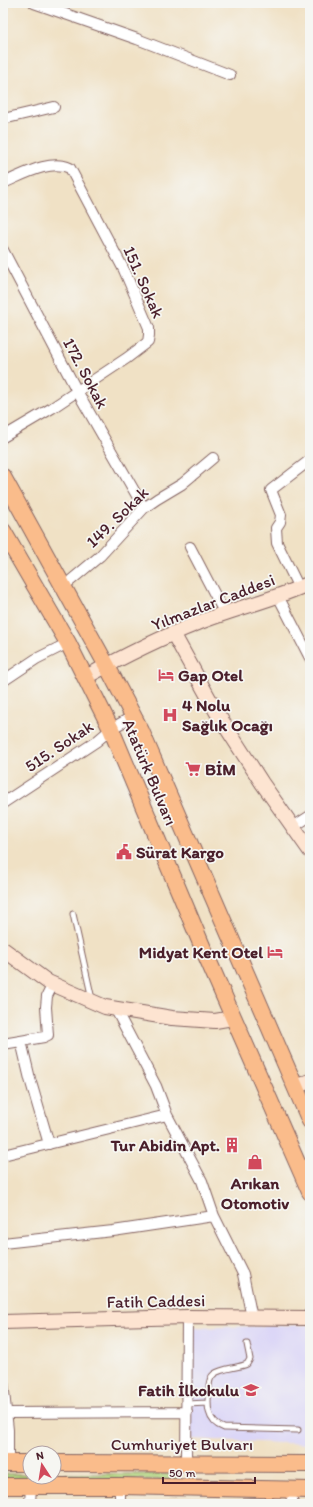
<svg xmlns="http://www.w3.org/2000/svg" width="313" height="1507" viewBox="0 0 313 1507" font-family="Itim,sans-serif">
<style>
.built{fill:#dbd6f7}
.green{fill:#afd27a;stroke:#7c7852}
.lines{fill:none;stroke-linecap:round;stroke-linejoin:round}
.lane-casing{stroke:#846361;stroke-width:7}
.street-casing{stroke:#846361;stroke-width:12}
.secondary-casing{stroke:#846361;stroke-width:16}
.primary-casing{stroke:#846361;stroke-width:18}
.lane{stroke:#fff;stroke-width:5}
.street{stroke:#fff;stroke-width:10}
.secondary{stroke:#fde4d1;stroke-width:14}
.primary{stroke:#fabc8b;stroke-width:16}
.labels{text-anchor:middle;dominant-baseline:central;stroke-width:3.5;stroke-linejoin:round;paint-order:stroke}
.street-label{font-size:17px;fill:#4a1f2b;stroke:#f6f6f2}
.poi-label{font-size:17px;font-weight:bold;fill:#4a1f2b;stroke:#f6f6f2;text-anchor:start}
</style>
<rect width="100%" height="100%" fill="#f6f6f2"/>
<filter id="ink" filterUnits="userSpaceOnUse"><feTurbulence type="fractalNoise" baseFrequency=".025" numOctaves="2"/><feDisplacementMap in="SourceGraphic" scale="8" xChannelSelector="R" yChannelSelector="G"/><feConvolveMatrix kernelMatrix="1 2 1 2 8 2 1 2 1" color-interpolation-filters="sRGB"/></filter>
<filter id="wash" filterUnits="userSpaceOnUse"><feTurbulence type="fractalNoise" baseFrequency=".012" numOctaves="4" result="noise"/><feDisplacementMap in="SourceGraphic" scale="16" xChannelSelector="R" yChannelSelector="G"/><feGaussianBlur stdDeviation="0.9" result="paint"/><feColorMatrix in="noise" values="0 0 0 0 0 0 0 0 0 0 0 0 0 0 0 0 0 1.4 0 .05"/><feComposite in="paint" operator="in"/></filter>
<g filter="url(#wash)">
<rect width="100%" height="100%" fill="#f0e1c5"/>
<path class="built" d="M 310,1325 L 310,1444 L 191,1439 L 192,1328 Z"/>
<path class="green" d="M 3,1474 L 30,1474 L 30,1477 L 54,1477 L 54,1474 L 177,1474 L 176,1480 L 3,1479 Z"/>
</g>
<g filter="url(#ink)">
<g class="lines">
<defs>
<path id="lane" d="M 73,914 L 92,999
M 247,1344 L 250,1359 L 247,1364 C 238,1368 222,1368 214,1374 C 210,1377 209,1383 209,1388 C 207,1404 206,1422 224,1428 L 298,1430
M 187,1404 L 207,1403"/>
<path id="street" d="M 34,3 L 137,39 L 230,75
M 3,119 L 54,107
M 3,183 C 23,175 49,159 70,168 L 124,270 L 149,328 L 149,335 L 148,342 L 127,358 L 52,408 L 3,437
M 3,250 L 77,391 L 144,508
M 190,547 L 225,614
M 64,586 L 100,556 L 144,508 L 157,499 L 182,484 L 213,458
M 299,588 L 277,543 L 276,528 L 280,522 L 281,515 L 271,490 L 310,460
M 278,596 L 310,658
M 3,681 L 36,659 L 68,643
M 3,803 L 97,741 L 111,729 L 133,716
M 293,827 L 310,816
M 116,1010 L 156,1086 L 167,1115 L 202,1181 L 214,1216 L 243,1274 L 252,1318
M 21,1041 L 30,1079 L 49,1144
M 3,1044 L 44,1037 L 48,1035 L 46,1007 L 47,996 L 53,984
M 3,1155 L 167,1115
M 3,1243 L 113,1231 L 214,1216
M 3,1382 L 8,1430 L 8,1463
M 7,1413 L 187,1412
M 186,1463 L 187,1317
M 120,1486 L 120,1504
M 290,1490 L 293,1504
M 30,1504 L 31,1486"/>
<path id="secondary" d="M 173,633 L 217,713 L 262,783 L 310,851
M 86,677 C 122,657 160,638 198,623 C 235,608 274,600 310,583
M 3,949 L 48,982 L 105,1007 L 172,1018 L 215,1021 L 233,1018
M 295,1087 L 310,1081
M 3,1322 L 187,1317 L 310,1318"/>
<path id="primary" d="M 3,477 L 107,666 L 141,731 L 310,1121
M 3,531 L 68,643 L 111,729 L 205,953 L 310,1192
M 3,1463 L 30,1463
M 54,1463 L 310,1464
M 3,1486 L 120,1486 L 310,1490"/>
</defs>
<use href="#lane" class="lane-casing"/>
<use href="#street" class="street-casing"/>
<use href="#secondary" class="secondary-casing"/>
<use href="#primary" class="primary-casing"/>
<use href="#lane" class="lane"/>
<use href="#street" class="street"/>
<use href="#secondary" class="secondary"/>
<use href="#primary" class="primary"/>
</g>
</g>
<defs>
<symbol id="hotel-bare" viewBox="-9 -9 18 18"><path d="M-6-4.5h1.5V1H6V5H4.5V3h-9V5H-6ZM-4 0a1.8 1.8 0 1 1 3.6 0ZM.5 0V-2.5h3Q6-2.5 6 0Z" fill="#d1495b" stroke="#f6f6f2" stroke-width="2.5" paint-order="stroke"/></symbol>
<symbol id="hospital-bare" viewBox="-9 -9 18 18"><path d="M-5-5h3v3.5h4V-5h3V5h-3V1.5h-4V5h-3Z" fill="#d1495b" stroke="#f6f6f2" stroke-width="2.5" paint-order="stroke"/></symbol>
<symbol id="supermarket-bare" viewBox="-9 -9 18 18"><path d="M-6-5.5h2.5l.6 2H6L4.5 2H-2.5L-4.4-4H-6ZM-1.5 3.2a1.3 1.3 0 1 0 .1 0ZM3 3.2a1.3 1.3 0 1 0 .1 0Z" fill="#d1495b" stroke="#f6f6f2" stroke-width="2.5" paint-order="stroke"/></symbol>
<symbol id="civic-bare" viewBox="-9 -9 18 18"><path d="M-.6-6.5H3V-4.5H.6V-3L4-1V1h2V6H-6V1h2V-1L-.6-3ZM-1.2 2.5V6h2.4V2.5Z" fill="#d1495b" stroke="#f6f6f2" stroke-width="2.5" paint-order="stroke"/></symbol>
<symbol id="building-bare" viewBox="-9 -9 18 18"><path d="M-4-6H4V6H1V3H-1V6H-4ZM-2.5-4.3h1.7v1.8h-1.7ZM.8-4.3h1.7v1.8H.8ZM-2.5-1h1.7V.8h-1.7ZM.8-1h1.7V.8H.8Z" fill="#d1495b" stroke="#f6f6f2" stroke-width="2.5" paint-order="stroke"/></symbol>
<symbol id="shop-bare" viewBox="-9 -9 18 18"><path d="M-5-2.5h2.3a2.7 3.5 0 0 1 5.4 0H5L5.5 6h-11ZM-1.5-2.5h3a1.5 2.3 0 0 0-3 0Z" fill="#d1495b" stroke="#f6f6f2" stroke-width="2.5" paint-order="stroke"/></symbol>
<symbol id="school-bare" viewBox="-9 -9 18 18"><path d="M0-5L7-2L0 1L-7-2ZM-4 1L0 2.5L4 1V4Q0 6-4 4Z" fill="#d1495b" stroke="#f6f6f2" stroke-width="2.5" paint-order="stroke"/></symbol>
</defs>
<g fill-rule="evenodd">
<use href="#hotel-bare" x="155" y="664" width="22" height="22"/>
<use href="#hospital-bare" x="159" y="704" width="22" height="22"/>
<use href="#supermarket-bare" x="182" y="758" width="22" height="22"/>
<use href="#civic-bare" x="113" y="841" width="22" height="22"/>
<use href="#hotel-bare" x="264" y="941" width="22" height="22"/>
<use href="#building-bare" x="221" y="1134" width="22" height="22"/>
<use href="#shop-bare" x="244" y="1151" width="22" height="22"/>
<use href="#school-bare" x="240" y="1379" width="22" height="22"/>
</g>
<g class="labels">
<g class="street-label">
<text transform="translate(144 282) rotate(66)">151. Sokak</text>
<text transform="translate(86 373) rotate(62)">172. Sokak</text>
<text transform="translate(117 517) rotate(-44)">149. Sokak</text>
<text transform="translate(213 602) rotate(-21)">Yılmazlar Caddesi</text>
<text transform="translate(59 746) rotate(-34)">515. Sokak</text>
<text transform="translate(150 772) rotate(67)">Atatürk Bulvarı</text>
<text transform="translate(156 1301) rotate(-1)">Fatih Caddesi</text>
<text x="182" y="1444">Cumhuriyet Bulvarı</text>
</g>
<g class="poi-label">
<text x="178" y="675">Gap Otel</text>
<text x="182" y="705">4 Nolu<tspan x="182" dy="20">Sağlık Ocağı</tspan></text>
<text x="205" y="769">BİM</text>
<text x="136" y="852">Sürat Kargo</text>
<text x="263" y="952" text-anchor="end">Midyat Kent Otel</text>
<text x="220" y="1145" text-anchor="end">Tur Abidin Apt.</text>
<text x="255" y="1183" text-anchor="middle">Arıkan<tspan x="255" dy="20">Otomotiv</tspan></text>
<text x="239" y="1390" text-anchor="end">Fatih İlkokulu</text>
</g>
</g>
<rect width="313" height="1507" fill="none" stroke="#f6f6f2" stroke-width="16"/>
<g transform="translate(42 1465) rotate(348)"><circle r="19" fill="#f6f6f2" stroke="#b1a0a2"/>
<path d="M0-3L7 15L0 10L-7 15Z" fill="#d1495b"/>
<text y="-6" font-size="11" font-weight="bold" text-anchor="middle" fill="#4a1f2b">N</text>
</g>
<path d="M163 1477v6h92v-6" fill="none" stroke="#4a1f2b" stroke-width="2"/>
<text x="169" y="1477" font-size="12" fill="#4a1f2b" stroke="#f6f6f2" stroke-width="3" paint-order="stroke">50 m</text>
</svg>
